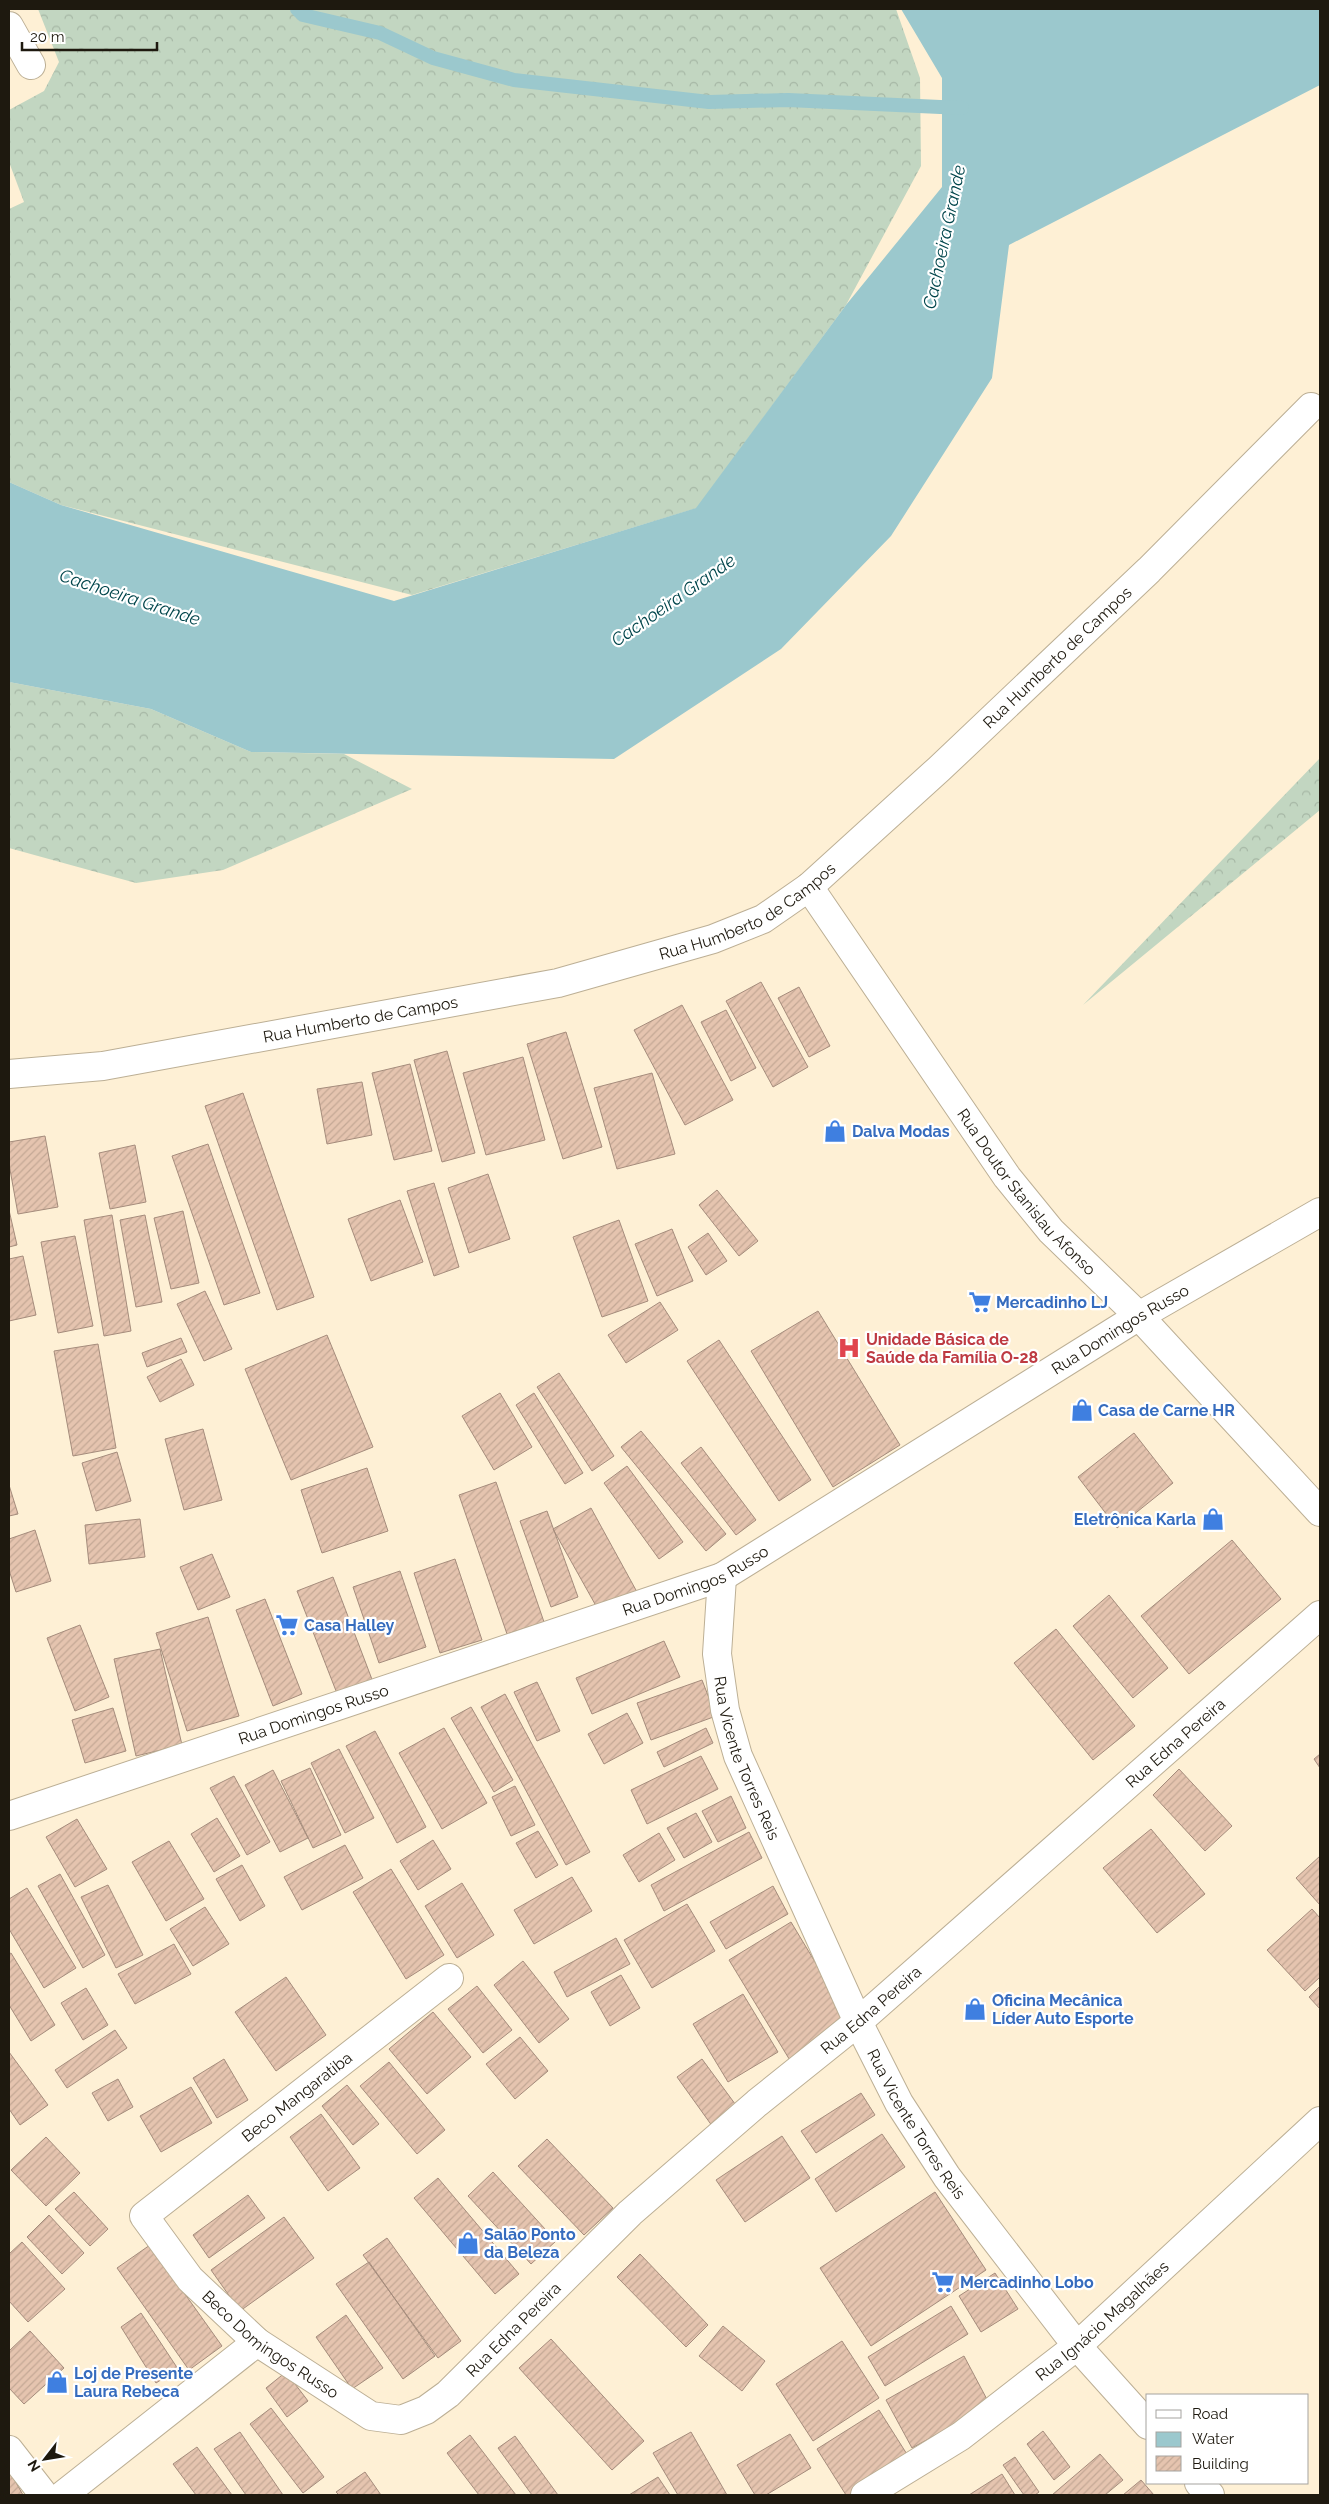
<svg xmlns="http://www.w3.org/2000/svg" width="1329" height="2504" viewBox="0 0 1329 2504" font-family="Raleway,sans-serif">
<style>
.forest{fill:url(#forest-crowns)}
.water{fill:#9bc8cd}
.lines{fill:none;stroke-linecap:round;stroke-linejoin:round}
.stream{stroke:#9bc8cd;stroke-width:14}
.building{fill:url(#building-hatch);stroke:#a58c7c}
.minor-casing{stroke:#bcaf95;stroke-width:30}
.minor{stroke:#fff;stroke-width:28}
.labels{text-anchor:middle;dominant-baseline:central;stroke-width:4.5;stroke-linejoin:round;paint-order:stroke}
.street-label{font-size:16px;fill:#1e190f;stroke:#fff}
.shop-label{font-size:16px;font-weight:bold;fill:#366cbe;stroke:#fff;text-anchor:start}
.health-label{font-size:16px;font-weight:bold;fill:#be3a42;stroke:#fff;text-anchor:start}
.water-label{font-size:18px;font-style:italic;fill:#00454b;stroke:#fff}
</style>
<defs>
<pattern id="forest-crowns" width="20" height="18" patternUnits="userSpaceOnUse" patternTransform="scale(1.25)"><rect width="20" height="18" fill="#c2d6c1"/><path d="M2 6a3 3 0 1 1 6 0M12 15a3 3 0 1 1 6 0" fill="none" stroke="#a6b7a5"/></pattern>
<pattern id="building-hatch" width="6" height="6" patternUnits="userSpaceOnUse" patternTransform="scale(1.25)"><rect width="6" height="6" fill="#e5c4af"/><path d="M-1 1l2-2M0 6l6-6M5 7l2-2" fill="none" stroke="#c4a895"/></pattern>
</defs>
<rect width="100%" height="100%" fill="#fef0d5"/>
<path class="forest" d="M 38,9 L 896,9 L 920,78 L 921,166 L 846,305 L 697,508 L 412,595 L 61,505 L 9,482 L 9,209 L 24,202 L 9,162 L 9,110 L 44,91 L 59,62 Z
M 9,682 L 151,709 L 251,752 L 344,754 L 412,789 L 223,870 L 136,883 L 9,848 Z
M 1320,758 L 1320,810 L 1083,1005 Z"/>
<path class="water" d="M 901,9 L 1320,9 L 1320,85 L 1009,245 L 992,378 L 891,536 L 781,649 L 614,759 L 251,752 L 151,709 L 9,682 L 9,482 L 61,505 L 394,601 L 696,508 L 846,305 L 942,187 L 942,78 Z"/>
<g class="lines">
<path class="stream" d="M 297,9 L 303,15 L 380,33 L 433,58 L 514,80 L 709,102 L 788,100 L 962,108"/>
</g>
<path class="building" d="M 761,982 L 808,1067 L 773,1087 L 726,1001 Z
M 799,987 L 830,1046 L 809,1057 L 778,998 Z
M 682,1005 L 733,1100 L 685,1125 L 634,1030 Z
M 726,1010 L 756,1068 L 731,1081 L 701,1022 Z
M 566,1032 L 602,1147 L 563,1159 L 527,1044 Z
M 447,1051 L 475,1153 L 442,1162 L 414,1060 Z
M 523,1057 L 545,1140 L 486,1155 L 463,1073 Z
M 410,1064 L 432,1151 L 394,1160 L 372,1073 Z
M 652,1073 L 675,1154 L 617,1169 L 594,1088 Z
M 362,1082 L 372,1135 L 327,1144 L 317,1089 Z
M 243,1093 L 314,1297 L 277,1310 L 205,1106 Z
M 45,1136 L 58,1207 L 18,1214 L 9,1164 L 9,1142 Z
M 208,1144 L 260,1293 L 224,1305 L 172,1156 Z
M 135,1145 L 146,1202 L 110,1209 L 99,1153 Z
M 488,1174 L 510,1239 L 469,1253 L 448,1188 Z
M 434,1183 L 459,1267 L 434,1276 L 407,1191 Z
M 717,1190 L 758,1241 L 739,1256 L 699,1205 Z
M 400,1200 L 423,1262 L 371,1281 L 348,1219 Z
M 9,1210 L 17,1245 L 9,1247 Z
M 183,1211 L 199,1283 L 171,1289 L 154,1218 Z
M 112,1215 L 131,1331 L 104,1336 L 84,1220 Z
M 145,1215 L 162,1302 L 136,1307 L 120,1220 Z
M 619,1220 L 648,1301 L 602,1317 L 573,1237 Z
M 672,1229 L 693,1281 L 657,1296 L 635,1244 Z
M 708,1233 L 727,1261 L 706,1275 L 688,1247 Z
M 75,1236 L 93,1326 L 58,1333 L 41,1242 Z
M 23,1256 L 36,1315 L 9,1321 L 9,1259 Z
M 205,1291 L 232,1349 L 204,1361 L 177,1304 Z
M 660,1302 L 678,1330 L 626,1363 L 608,1335 Z
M 818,1311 L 900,1445 L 833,1487 L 751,1351 Z
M 327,1335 L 373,1447 L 291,1480 L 245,1369 Z
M 181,1338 L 187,1352 L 147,1367 L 142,1353 Z
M 719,1340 L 811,1480 L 779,1501 L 687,1361 Z
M 98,1344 L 116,1448 L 73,1456 L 54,1351 Z
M 181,1359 L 194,1385 L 160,1402 L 147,1377 Z
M 559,1373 L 614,1456 L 592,1471 L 537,1387 Z
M 500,1393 L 532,1447 L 494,1470 L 462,1416 Z
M 534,1393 L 583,1473 L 565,1484 L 516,1405 Z
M 203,1429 L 222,1500 L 184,1510 L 165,1439 Z
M 641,1431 L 726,1534 L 706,1551 L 621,1447 Z
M 1134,1433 L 1173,1483 L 1117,1528 L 1078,1477 Z
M 701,1447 L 756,1520 L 736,1535 L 681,1463 Z
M 117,1452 L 131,1501 L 96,1511 L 82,1463 Z
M 627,1466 L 683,1542 L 659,1559 L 604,1483 Z
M 367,1468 L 388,1531 L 322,1553 L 301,1490 Z
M 496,1482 L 544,1622 L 507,1634 L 459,1495 Z
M 9,1485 L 18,1514 L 9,1516 Z
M 591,1508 L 637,1592 L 600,1613 L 553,1529 Z
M 547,1511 L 578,1597 L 551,1607 L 520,1521 Z
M 140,1519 L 145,1557 L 89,1564 L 85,1525 Z
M 35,1530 L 51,1581 L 16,1592 L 9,1570 L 9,1539 Z
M 1232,1540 L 1281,1599 L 1189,1674 L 1141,1616 Z
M 212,1554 L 230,1597 L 198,1610 L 180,1567 Z
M 455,1559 L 482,1640 L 440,1653 L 414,1573 Z
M 400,1571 L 426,1647 L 379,1663 L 353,1587 Z
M 333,1577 L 373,1682 L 338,1696 L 297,1591 Z
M 1109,1595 L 1168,1668 L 1133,1698 L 1073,1626 Z
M 265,1599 L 302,1694 L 273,1706 L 236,1610 Z
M 208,1617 L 239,1716 L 187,1731 L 156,1633 Z
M 80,1625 L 109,1697 L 75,1711 L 47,1638 Z
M 1056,1629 L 1135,1726 L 1093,1760 L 1014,1663 Z
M 664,1641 L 680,1677 L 592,1714 L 576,1678 Z
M 160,1649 L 182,1745 L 136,1756 L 114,1659 Z
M 702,1680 L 716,1716 L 651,1740 L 637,1703 Z
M 537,1682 L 560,1731 L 537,1741 L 514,1692 Z
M 505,1694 L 590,1852 L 566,1865 L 481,1707 Z
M 471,1707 L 513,1780 L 494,1792 L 451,1718 Z
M 113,1708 L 126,1751 L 85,1763 L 72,1720 Z
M 627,1713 L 643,1743 L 604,1764 L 588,1734 Z
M 444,1728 L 487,1803 L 442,1829 L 399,1753 Z
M 706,1728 L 713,1743 L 664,1767 L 657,1752 Z
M 375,1731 L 426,1827 L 397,1843 L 346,1746 Z
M 339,1749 L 374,1818 L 345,1833 L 311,1763 Z
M 1320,1754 L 1320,1768 L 1314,1759 Z
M 701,1756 L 718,1789 L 647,1824 L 631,1790 Z
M 310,1768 L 341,1835 L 313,1848 L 281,1781 Z
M 1179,1769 L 1232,1826 L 1205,1851 L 1153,1795 Z
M 273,1770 L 308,1838 L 280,1852 L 245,1785 Z
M 234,1776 L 270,1842 L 247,1855 L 210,1788 Z
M 515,1786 L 535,1825 L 511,1836 L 492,1797 Z
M 731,1796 L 746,1828 L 718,1842 L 702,1811 Z
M 696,1813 L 712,1842 L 684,1858 L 667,1828 Z
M 217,1818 L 240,1856 L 214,1872 L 191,1834 Z
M 77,1819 L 107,1869 L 75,1887 L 46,1837 Z
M 1151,1829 L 1205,1894 L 1157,1933 L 1103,1868 Z
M 538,1831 L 558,1865 L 536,1878 L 516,1843 Z
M 749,1832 L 762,1858 L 664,1911 L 651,1885 Z
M 659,1833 L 675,1860 L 639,1882 L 623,1855 Z
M 433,1840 L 451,1869 L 418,1890 L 400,1861 Z
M 169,1841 L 204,1899 L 166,1921 L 132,1862 Z
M 345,1845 L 363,1878 L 302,1910 L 284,1877 Z
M 1320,1856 L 1320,1905 L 1296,1878 Z
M 242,1865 L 265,1906 L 240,1921 L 216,1879 Z
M 391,1869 L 444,1955 L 406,1979 L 353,1892 Z
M 60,1874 L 105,1955 L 83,1968 L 38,1886 Z
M 572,1877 L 592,1911 L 534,1944 L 514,1910 Z
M 462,1883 L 494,1935 L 457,1958 L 425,1906 Z
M 108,1885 L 143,1955 L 116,1968 L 81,1897 Z
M 773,1886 L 788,1914 L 726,1949 L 710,1922 Z
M 27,1888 L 76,1968 L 44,1988 L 9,1929 L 9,1899 Z
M 687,1904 L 715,1951 L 652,1988 L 624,1940 Z
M 205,1907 L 229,1944 L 193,1966 L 170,1929 Z
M 1312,1909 L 1320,1918 L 1320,1977 L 1305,1991 L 1267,1950 Z
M 791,1922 L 853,2025 L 791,2062 L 729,1960 Z
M 616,1938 L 630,1964 L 567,1997 L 554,1972 Z
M 174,1944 L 191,1974 L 135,2004 L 118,1974 Z
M 11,1953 L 55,2025 L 31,2041 L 9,2005 L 9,1954 Z
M 523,1961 L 569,2019 L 539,2043 L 494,1985 Z
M 621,1975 L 640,2008 L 610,2026 L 591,1992 Z
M 286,1977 L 326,2035 L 276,2071 L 235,2012 Z
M 477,1986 L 512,2030 L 483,2053 L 448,2009 Z
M 1320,1986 L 1320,2009 L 1309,1997 Z
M 86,1988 L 108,2025 L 83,2040 L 61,2003 Z
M 743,1994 L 778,2052 L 728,2082 L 693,2024 Z
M 433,2012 L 471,2057 L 427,2094 L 389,2049 Z
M 115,2030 L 127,2048 L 67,2088 L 55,2070 Z
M 520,2037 L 548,2071 L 515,2099 L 486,2064 Z
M 9,2052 L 48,2105 L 20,2125 L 9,2109 Z
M 224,2059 L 248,2100 L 217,2118 L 193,2078 Z
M 702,2059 L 741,2112 L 715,2130 L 677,2077 Z
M 389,2062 L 445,2130 L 417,2154 L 360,2086 Z
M 118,2079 L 133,2107 L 108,2121 L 92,2093 Z
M 347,2085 L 379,2124 L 353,2145 L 322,2106 Z
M 191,2087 L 212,2123 L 161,2152 L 140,2116 Z
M 861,2093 L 875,2115 L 816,2153 L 801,2131 Z
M 321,2114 L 360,2168 L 328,2191 L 290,2137 Z
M 882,2134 L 905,2167 L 836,2212 L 815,2179 Z
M 782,2136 L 810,2178 L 745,2222 L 716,2180 Z
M 46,2137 L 80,2173 L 46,2206 L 11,2170 Z
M 547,2139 L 613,2208 L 584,2235 L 518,2166 Z
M 493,2172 L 556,2241 L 531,2264 L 468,2196 Z
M 438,2178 L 519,2274 L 495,2294 L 414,2198 Z
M 74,2192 L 108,2229 L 90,2246 L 55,2209 Z
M 935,2192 L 986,2270 L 871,2346 L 820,2268 Z
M 248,2195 L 265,2218 L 209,2258 L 193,2235 Z
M 49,2215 L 84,2253 L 62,2274 L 27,2237 Z
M 284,2217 L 314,2258 L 240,2311 L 211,2270 Z
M 387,2238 L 461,2341 L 438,2358 L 363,2255 Z
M 22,2242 L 65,2289 L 28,2322 L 9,2301 L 9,2254 Z
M 150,2245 L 222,2346 L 189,2370 L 117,2268 Z
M 640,2254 L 708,2325 L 686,2347 L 617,2277 Z
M 369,2262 L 435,2356 L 403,2379 L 336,2284 Z
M 995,2273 L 1018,2309 L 981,2332 L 959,2296 Z
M 951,2306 L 968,2334 L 885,2386 L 868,2357 Z
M 141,2313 L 178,2369 L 156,2383 L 121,2327 Z
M 346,2315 L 383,2368 L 352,2389 L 316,2337 Z
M 723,2326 L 765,2361 L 742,2391 L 699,2356 Z
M 30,2331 L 64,2368 L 24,2404 L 9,2388 L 9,2351 Z
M 551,2339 L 644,2441 L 612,2470 L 519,2368 Z
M 842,2341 L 879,2398 L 813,2441 L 776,2384 Z
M 964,2356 L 990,2405 L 912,2448 L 886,2400 Z
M 286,2372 L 308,2401 L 287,2417 L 266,2388 Z
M 271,2408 L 324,2477 L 303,2493 L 250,2424 Z
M 879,2410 L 910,2459 L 852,2495 L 846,2495 L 817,2449 Z
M 1043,2431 L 1070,2467 L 1054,2480 L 1027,2444 Z
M 240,2432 L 283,2495 L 246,2495 L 214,2449 Z
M 691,2432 L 727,2495 L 678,2495 L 653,2453 Z
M 790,2434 L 811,2468 L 766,2495 L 755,2495 L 737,2465 Z
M 470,2435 L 516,2495 L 479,2495 L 447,2453 Z
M 515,2436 L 558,2495 L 532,2495 L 498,2448 Z
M 197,2447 L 232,2495 L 196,2495 L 173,2464 Z
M 1100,2454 L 1123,2480 L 1105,2495 L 1052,2495 Z
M 1015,2457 L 1039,2492 L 1035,2495 L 1024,2495 L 1003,2465 Z
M 9,2470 L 23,2495 L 9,2495 Z
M 365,2472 L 381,2495 L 339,2495 L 336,2492 Z
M 1002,2474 L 1015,2495 L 969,2495 Z
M 658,2477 L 670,2495 L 629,2495 Z
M 1141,2480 L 1154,2495 L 1123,2495 Z"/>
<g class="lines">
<defs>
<g id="minor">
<path d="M 9,26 L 31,65"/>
<path id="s1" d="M 809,887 L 1007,1177 L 1051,1231 L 1139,1316 L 1320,1512"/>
<path id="s2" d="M 9,1074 L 103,1066 L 558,983 L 713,939 L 763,919 L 809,887 L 939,769 L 1149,570 L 1311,407"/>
<path id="s3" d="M 722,1577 L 717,1654 L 725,1710 L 738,1756 L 858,2022 L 899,2103 L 947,2177 L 1077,2346 L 1148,2425"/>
<path id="s4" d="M 9,1816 L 722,1577 L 1139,1316 L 1320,1212"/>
<path id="s5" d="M 449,1978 L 144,2216 L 190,2279 L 257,2342 L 371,2416 L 401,2420 L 426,2410 L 448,2394 L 630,2213 L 757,2103 L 858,2022 L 1320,1615"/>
<path d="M 9,2450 L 44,2495"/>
<path d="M 1199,2483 L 1210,2495"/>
<path d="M 63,2495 L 257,2342"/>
<path id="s6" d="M 865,2495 L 961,2436 L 1077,2346 L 1320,2121"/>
</g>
</defs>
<use href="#minor" class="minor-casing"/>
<use href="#minor" class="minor"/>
</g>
<defs>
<symbol id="shop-bare" viewBox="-9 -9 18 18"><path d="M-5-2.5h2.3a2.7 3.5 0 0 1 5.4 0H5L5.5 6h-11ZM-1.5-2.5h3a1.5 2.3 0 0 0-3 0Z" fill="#3f7fe0" stroke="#fff" stroke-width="2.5" paint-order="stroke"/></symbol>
<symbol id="supermarket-bare" viewBox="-9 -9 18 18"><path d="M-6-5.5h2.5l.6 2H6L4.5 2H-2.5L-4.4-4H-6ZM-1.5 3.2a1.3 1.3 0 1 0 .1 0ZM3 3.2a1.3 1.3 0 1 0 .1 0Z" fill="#3f7fe0" stroke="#fff" stroke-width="2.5" paint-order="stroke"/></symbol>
<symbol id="hospital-bare" viewBox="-9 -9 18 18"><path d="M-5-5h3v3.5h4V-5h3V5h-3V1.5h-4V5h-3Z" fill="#e0444e" stroke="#fff" stroke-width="2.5" paint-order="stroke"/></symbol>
</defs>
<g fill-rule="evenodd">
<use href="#shop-bare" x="819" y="1115" width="32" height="32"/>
<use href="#supermarket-bare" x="964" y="1286" width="32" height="32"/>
<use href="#hospital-bare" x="833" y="1332" width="32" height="32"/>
<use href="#shop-bare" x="1066" y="1394" width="32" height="32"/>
<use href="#shop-bare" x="1197" y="1503" width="32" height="32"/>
<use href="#supermarket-bare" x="271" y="1609" width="32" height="32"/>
<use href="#shop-bare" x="959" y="1993" width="32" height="32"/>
<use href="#shop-bare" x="452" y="2227" width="32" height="32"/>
<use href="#supermarket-bare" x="927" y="2266" width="32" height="32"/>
<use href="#shop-bare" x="41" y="2366" width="32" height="32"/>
</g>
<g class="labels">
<g class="street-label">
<text stroke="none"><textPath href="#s2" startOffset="1166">Rua Humberto de Campos</textPath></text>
<text stroke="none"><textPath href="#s2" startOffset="761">Rua Humberto de Campos</textPath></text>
<text stroke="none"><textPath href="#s2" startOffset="356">Rua Humberto de Campos</textPath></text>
<text stroke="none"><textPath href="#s1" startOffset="375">Rua Doutor Stanislau Afonso</textPath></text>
<text stroke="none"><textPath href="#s4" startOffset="1221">Rua Domingos Russo</textPath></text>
<text stroke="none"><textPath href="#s4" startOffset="726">Rua Domingos Russo</textPath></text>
<text stroke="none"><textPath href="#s4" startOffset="321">Rua Domingos Russo</textPath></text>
<text stroke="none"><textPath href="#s5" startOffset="1754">Rua Edna Pereira</textPath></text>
<text stroke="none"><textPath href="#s3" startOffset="186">Rua Vicente Torres Reis</textPath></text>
<text stroke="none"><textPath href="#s5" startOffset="1349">Rua Edna Pereira</textPath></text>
<text transform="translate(297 2097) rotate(-38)">Beco Mangaratiba</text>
<text stroke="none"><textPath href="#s3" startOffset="591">Rua Vicente Torres Reis</textPath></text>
<text stroke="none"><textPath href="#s6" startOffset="295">Rua Ignácio Magalhães</textPath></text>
<text stroke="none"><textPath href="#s5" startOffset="869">Rua Edna Pereira</textPath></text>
<text stroke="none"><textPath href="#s5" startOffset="569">Beco Domingos Russo</textPath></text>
</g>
<g class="shop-label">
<text x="852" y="1131">Dalva Modas</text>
<text x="996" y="1302">Mercadinho LJ</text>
<text x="1098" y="1410">Casa de Carne HR</text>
<text x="1196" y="1519" text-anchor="end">Eletrônica Karla</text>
<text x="304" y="1625">Casa Halley</text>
<text x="992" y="2000">Oficina Mecânica<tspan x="992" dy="18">Líder Auto Esporte</tspan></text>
<text x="484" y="2234">Salão Ponto<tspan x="484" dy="18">da Beleza</tspan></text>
<text x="960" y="2282">Mercadinho Lobo</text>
<text x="74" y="2373">Loj de Presente<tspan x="74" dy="18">Laura Rebeca</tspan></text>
</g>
<g class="health-label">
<text x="866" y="1339">Unidade Básica de<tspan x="866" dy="18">Saúde da Família O-28</tspan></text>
</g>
<g class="water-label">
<text transform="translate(944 237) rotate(-78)">Cachoeira Grande</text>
<text transform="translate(130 597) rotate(18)">Cachoeira Grande</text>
<text transform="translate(673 600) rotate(-35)">Cachoeira Grande</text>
</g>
</g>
<rect width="1329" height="2504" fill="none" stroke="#1e190f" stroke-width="20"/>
<rect x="1146" y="2394" width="162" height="90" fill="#ffffff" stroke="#a5a39f"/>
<rect x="1156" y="2410" width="25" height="8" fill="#ffffff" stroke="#a5a39f"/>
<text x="1192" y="2419" font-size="15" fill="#1e190f">Road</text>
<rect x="1156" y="2432" width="25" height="15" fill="#9bc8cd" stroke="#a5a39f"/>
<text x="1192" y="2444" font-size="15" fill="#1e190f">Water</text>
<rect x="1156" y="2456" width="25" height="15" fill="url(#building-hatch)" stroke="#a5a39f"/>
<text x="1192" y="2469" font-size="15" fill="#1e190f">Building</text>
<g transform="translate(45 2459) rotate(239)" stroke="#ffffff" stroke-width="4" paint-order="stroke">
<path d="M0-4L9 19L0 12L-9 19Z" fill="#1e190f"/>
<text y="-8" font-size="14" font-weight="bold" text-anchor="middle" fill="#1e190f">N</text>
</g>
<path d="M22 42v8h135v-8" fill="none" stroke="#1e190f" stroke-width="2.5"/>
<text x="30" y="42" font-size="15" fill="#1e190f" stroke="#ffffff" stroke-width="4" paint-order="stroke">20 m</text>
</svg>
